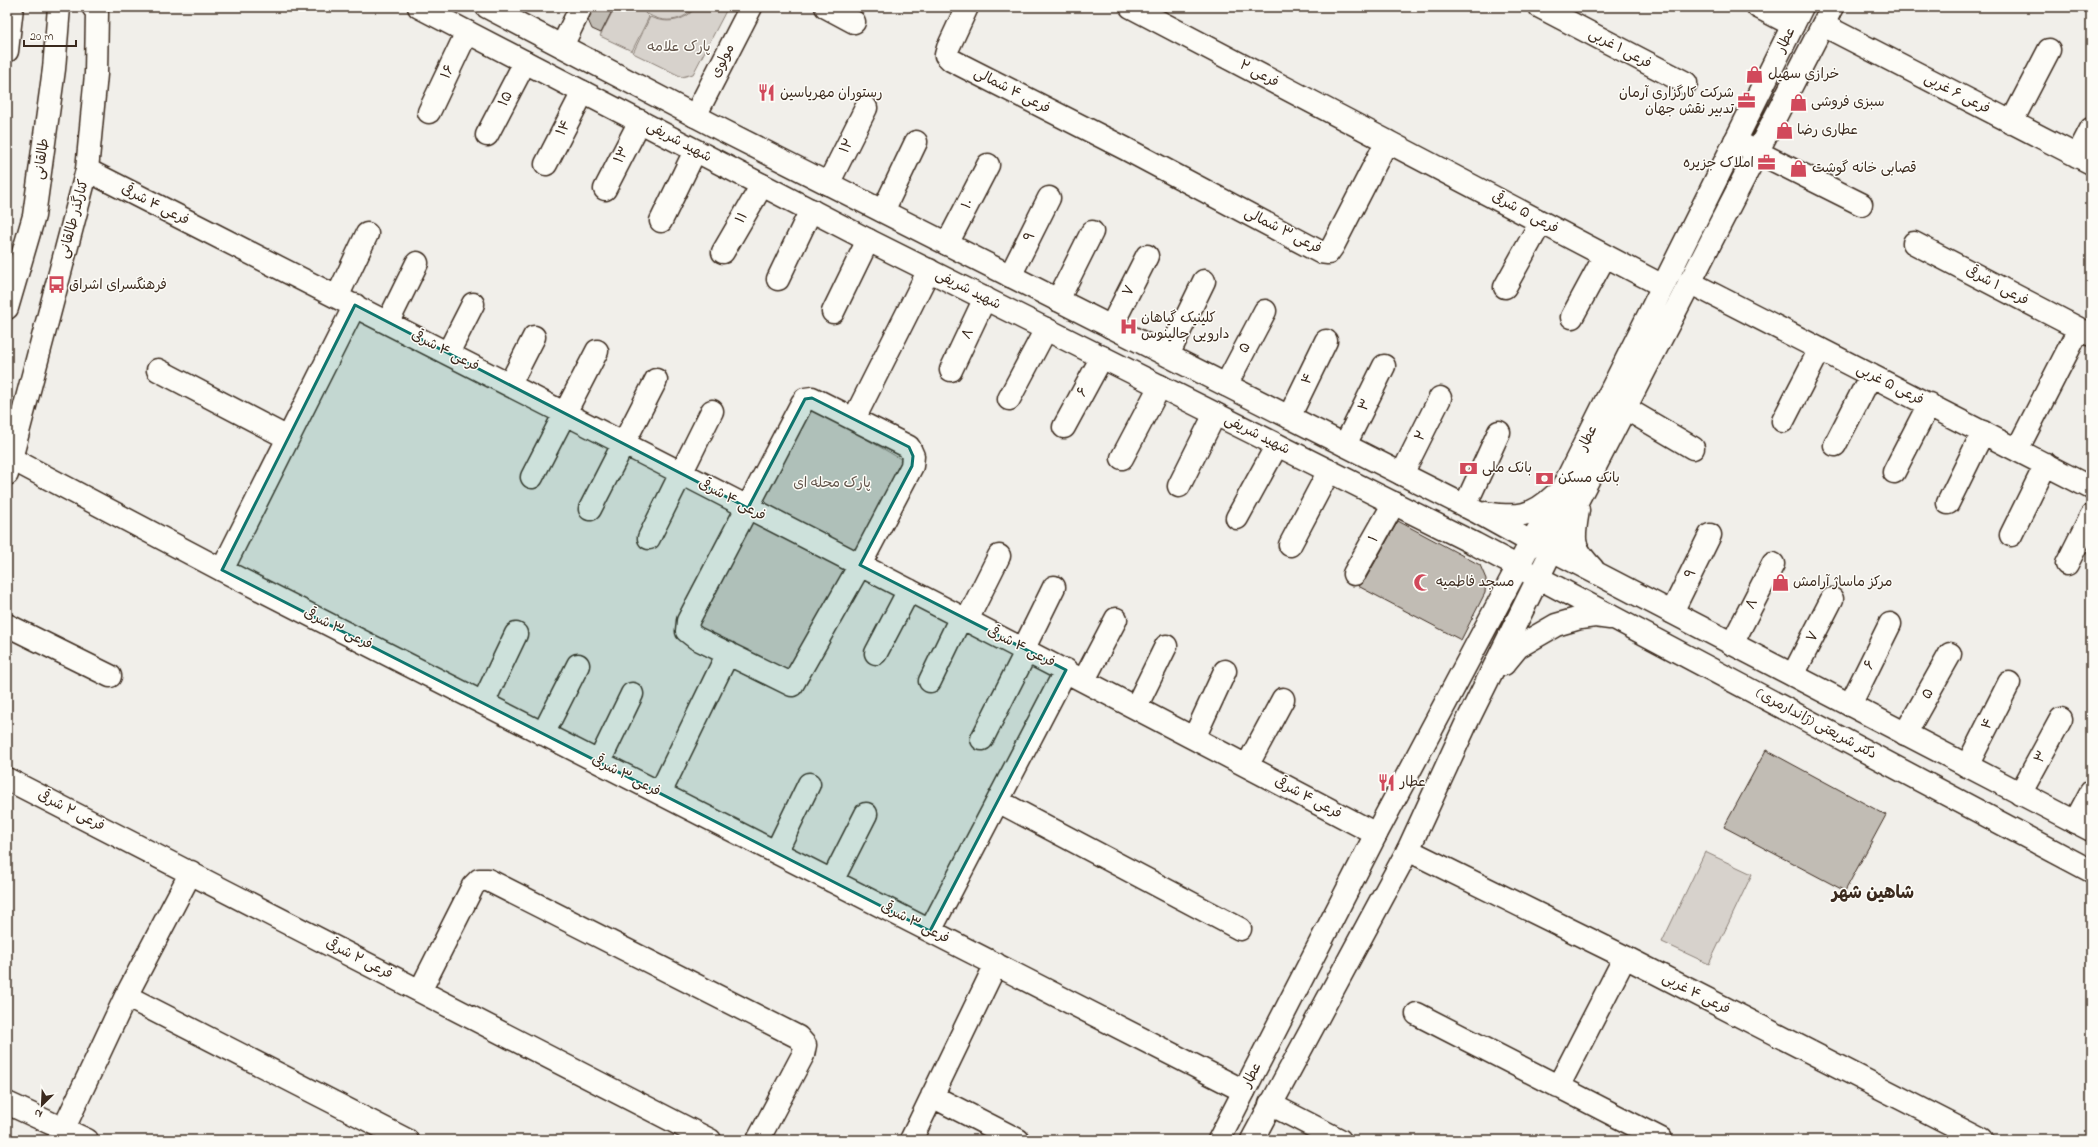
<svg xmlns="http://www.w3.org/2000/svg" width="2098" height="1147" viewBox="0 0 2098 1147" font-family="'Indie Flower','Playpen Sans Arabic',sans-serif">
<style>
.green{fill:#d7d2cc;stroke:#897e75}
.building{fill:#c1bcb4;stroke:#3b2a1e}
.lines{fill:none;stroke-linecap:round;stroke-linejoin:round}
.minor-casing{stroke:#3b2a1e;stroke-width:25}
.major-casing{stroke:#3b2a1e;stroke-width:25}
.minor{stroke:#fdfcf7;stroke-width:22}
.major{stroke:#fdfcf7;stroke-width:22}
.marked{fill:#0f766e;fill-opacity:0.2;stroke:#0f766e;stroke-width:3;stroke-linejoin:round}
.labels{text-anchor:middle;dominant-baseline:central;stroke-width:3;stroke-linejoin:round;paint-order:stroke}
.street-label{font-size:14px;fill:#3b2a1e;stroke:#fdfcf7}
.park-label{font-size:14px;fill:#62544a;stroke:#fdfcf7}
.poi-label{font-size:14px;fill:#3b2a1e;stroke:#fdfcf7;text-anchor:start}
.district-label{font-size:18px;font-weight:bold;fill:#3b2a1e;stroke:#fdfcf7}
</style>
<rect width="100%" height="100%" fill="#f1efea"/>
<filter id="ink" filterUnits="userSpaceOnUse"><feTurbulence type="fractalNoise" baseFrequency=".025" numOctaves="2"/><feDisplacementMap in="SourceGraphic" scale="8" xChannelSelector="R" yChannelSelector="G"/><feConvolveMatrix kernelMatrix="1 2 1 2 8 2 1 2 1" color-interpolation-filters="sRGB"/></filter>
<g filter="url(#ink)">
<path class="green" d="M 606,7 L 639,7 L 649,17 L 632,51 L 600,36 L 613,11 Z
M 641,7 L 694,7 C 682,25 653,24 641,7 Z
M 696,7 L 728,7 L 693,74 L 682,77 L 633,53 L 650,17 C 666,24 685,22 696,7 Z
M 809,406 L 906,462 L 789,675 L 696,628 Z
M 1705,852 L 1752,874 L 1709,964 L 1662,942 Z"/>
<path class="building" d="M 593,7 L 605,7 L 612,11 L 601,33 L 592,29 L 588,20 Z
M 1398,521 L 1480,565 L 1486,579 L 1485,593 L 1461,640 L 1358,586 L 1365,580 Z
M 1766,750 L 1886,815 L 1845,891 L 1724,827 Z"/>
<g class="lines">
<defs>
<path id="minor" d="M 826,7 L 854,22
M 967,7 L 948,48 L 946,55 L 951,60 L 1126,149 L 1320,252 L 1328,253 L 1333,246 L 1387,141
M 1131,7 L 1663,286
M 1540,7 L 1686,83
M 1758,7 L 1793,25
M 1823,25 L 2091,163
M 562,46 L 581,7
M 429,112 L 467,32
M 695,116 L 751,7
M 2011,123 L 2049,50
M 487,135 L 525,62
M 1735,141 L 1861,204
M 2077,156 L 2091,129
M 546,164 L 583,92
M 87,170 C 518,389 948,608 1376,834
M 828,184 L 866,108
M 605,189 L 640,121
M 883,211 L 916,142
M 661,221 L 695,151
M 1914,243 L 2091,335
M 947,244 L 988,165
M 723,252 L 762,185
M 1010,276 L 1049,198
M 778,279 L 811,210
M 1689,282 L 2091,488
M 1505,287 L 1541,222
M 337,297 L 367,234
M 1058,300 L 1092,232
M 833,312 L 868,240
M 1572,317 L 1605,256
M 388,322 L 417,263
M 1111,327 L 1147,256
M 448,353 L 473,304
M 1168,355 L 1204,281
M 158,370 L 288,438
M 951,370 L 985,298
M 510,384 L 534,337
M 1226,385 L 1265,311
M 812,398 L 909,447 L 913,456 L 912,466 L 860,565 L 792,685 L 696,638 L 687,631 L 688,621 L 802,403 L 805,399 Z
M 1009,399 L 1046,329
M 1625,408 L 1693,448
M 1289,417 L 1326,341
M 854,419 L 929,270
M 1783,421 L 1820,349
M 1064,427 L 1102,357
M 1345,445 L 1384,366
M 1835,445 L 1871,375
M 2017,450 L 2079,329
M 10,458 L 222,570 L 1244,1091
M 1122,458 L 1160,386
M 1894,472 L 1929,404
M 1402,474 L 1440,398
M 532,477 L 597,351
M 1179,486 L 1215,414
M 1948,503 L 1983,432
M 1465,506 L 1499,432
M 590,509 L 656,380
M 1237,518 L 1277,445
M 2011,535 L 2046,464
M 649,538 L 712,411
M 1290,545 L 1329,471
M 2067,564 L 2091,516
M 222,570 L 355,305
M 1354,574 L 1394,503
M 1672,612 L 1710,535
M 967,620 L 999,556
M 7,625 L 110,676
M 1732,644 L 1773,564
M 1024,648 L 1054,587
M 876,653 L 909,590
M 1793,675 L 1832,599
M 1084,680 L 1116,619
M 930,681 L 961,617
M 483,703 L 516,634
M 1850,705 L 1890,624
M 1136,707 L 1166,646
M 543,734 L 578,665
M 1905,734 L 1950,654
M 1194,738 L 1225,671
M 982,739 L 1027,650
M 599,762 L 632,694
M 1247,766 L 1283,699
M 1967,766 L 2009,683
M 7,779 L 710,1140
M 660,793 L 728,653
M 2020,794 L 2061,719
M 998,801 L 1240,929
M 2075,822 L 2091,792
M 1408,850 L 1625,957 L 1982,1140
M 776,852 L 809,784
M 832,881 L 866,814
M 930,931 L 1066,670
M 420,991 L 473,886 L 479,880 L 488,880 L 798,1037 L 805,1045 L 803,1055 L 758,1140
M 126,996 L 407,1140
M 1417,1014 L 1661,1139
M 1558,1087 L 1625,957
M 932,1096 L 1018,1140
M 7,1103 L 87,1140
M 1270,1104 L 1340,1140
M 64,1128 L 126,996 L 191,872
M 911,1140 L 996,964"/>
<path id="major" d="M 419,7 L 868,240 L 1475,544 L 2091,871
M 487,7 L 724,131 L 1477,512 L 1531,542 L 1552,550 L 2091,830
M 7,51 L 12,7
M 7,308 L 34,216 L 54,69 L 59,7
M 7,474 L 87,170 L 96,74 L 97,12 L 93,7
M 1578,510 C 1573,541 1571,546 1593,569
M 1486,513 C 1517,518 1532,517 1555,495
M 1504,664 L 1518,647 L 1556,625 L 1580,618 L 1595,616 L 1610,618
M 1219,1140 L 1376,834 L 1531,542 L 1563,487 L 1802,7
M 1252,1140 L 1408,850 L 1466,724 L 1552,550 L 1832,7"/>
</defs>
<use href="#minor" class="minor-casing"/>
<use href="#major" class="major-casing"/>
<use href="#minor" class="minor"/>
<use href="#major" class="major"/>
</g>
</g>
<path class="marked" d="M 355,305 L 748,508 L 805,399 L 812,398 L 909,447 L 913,456 L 912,466 L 860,565 L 1066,670 L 930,931 L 222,570 Z"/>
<defs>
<symbol id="shop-bare" viewBox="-9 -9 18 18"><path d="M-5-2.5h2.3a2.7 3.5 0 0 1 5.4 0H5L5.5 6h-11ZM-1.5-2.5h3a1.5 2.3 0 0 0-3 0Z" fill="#d1495b" stroke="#fdfcf7" stroke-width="2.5" paint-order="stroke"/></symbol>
<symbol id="restaurant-bare" viewBox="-9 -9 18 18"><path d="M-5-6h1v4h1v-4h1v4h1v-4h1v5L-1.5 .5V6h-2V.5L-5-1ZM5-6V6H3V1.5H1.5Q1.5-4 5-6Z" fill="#d1495b" stroke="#fdfcf7" stroke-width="2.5" paint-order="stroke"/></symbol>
<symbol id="office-bare" viewBox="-9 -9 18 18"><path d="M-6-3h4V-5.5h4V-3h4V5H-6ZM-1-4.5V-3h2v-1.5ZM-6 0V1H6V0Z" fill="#d1495b" stroke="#fdfcf7" stroke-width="2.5" paint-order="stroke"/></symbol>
<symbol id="bus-bare" viewBox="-9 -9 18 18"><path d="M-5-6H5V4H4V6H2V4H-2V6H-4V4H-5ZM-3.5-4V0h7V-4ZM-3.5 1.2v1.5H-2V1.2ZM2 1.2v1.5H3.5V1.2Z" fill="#d1495b" stroke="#fdfcf7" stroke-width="2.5" paint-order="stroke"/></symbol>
<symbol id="hospital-bare" viewBox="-9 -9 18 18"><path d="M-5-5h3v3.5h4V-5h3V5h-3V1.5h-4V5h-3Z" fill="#d1495b" stroke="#fdfcf7" stroke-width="2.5" paint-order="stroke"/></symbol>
<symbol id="bank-bare" viewBox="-9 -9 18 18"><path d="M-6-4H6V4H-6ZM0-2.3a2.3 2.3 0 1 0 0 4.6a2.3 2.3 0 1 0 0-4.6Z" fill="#d1495b" stroke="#fdfcf7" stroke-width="2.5" paint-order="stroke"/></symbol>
<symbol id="mosque-bare" viewBox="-9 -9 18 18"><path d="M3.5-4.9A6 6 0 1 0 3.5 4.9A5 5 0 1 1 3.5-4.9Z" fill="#d1495b" stroke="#fdfcf7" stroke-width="2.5" paint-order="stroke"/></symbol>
</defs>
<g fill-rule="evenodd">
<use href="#shop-bare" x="1742" y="62" width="25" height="25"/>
<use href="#restaurant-bare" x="754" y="80" width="25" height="25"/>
<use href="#office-bare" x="1734" y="88" width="25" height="25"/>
<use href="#shop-bare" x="1786" y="90" width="25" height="25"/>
<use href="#shop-bare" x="1772" y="118" width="25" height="25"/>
<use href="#office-bare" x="1754" y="150" width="25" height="25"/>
<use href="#shop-bare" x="1786" y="156" width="25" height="25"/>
<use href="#bus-bare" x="44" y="272" width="25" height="25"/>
<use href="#hospital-bare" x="1116" y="314" width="25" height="25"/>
<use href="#bank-bare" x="1456" y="456" width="25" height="25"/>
<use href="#bank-bare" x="1532" y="466" width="25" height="25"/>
<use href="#mosque-bare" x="1410" y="570" width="25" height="25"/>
<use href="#shop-bare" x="1768" y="570" width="25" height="25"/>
<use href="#restaurant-bare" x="1374" y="770" width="25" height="25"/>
</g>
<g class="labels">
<g class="street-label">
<text transform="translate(1786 40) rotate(-64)">عطار</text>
<text transform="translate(1620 49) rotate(28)">فرعی ۱ غربی</text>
<text transform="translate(723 61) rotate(-63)">مولوی</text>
<text transform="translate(448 72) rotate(-64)">۱۶</text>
<text transform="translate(1259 74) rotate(28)">فرعی ۲</text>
<text transform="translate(1012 91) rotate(27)">فرعی ۴ شمالی</text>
<text transform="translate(1957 94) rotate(27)">فرعی ۶ غربی</text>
<text transform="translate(506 99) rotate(-63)">۱۵</text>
<text transform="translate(564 128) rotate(-63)">۱۴</text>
<text transform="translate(679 142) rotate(28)">شهید شریفی</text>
<text transform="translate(847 146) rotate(-64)">۱۲</text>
<text transform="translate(622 155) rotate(-63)">۱۳</text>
<text transform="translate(42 159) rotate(-82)">طالقانی</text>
<text transform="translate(968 204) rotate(-62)">۱۰</text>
<text transform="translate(155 205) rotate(27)">فرعی ۴ شرقی</text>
<text transform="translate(1525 213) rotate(28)">فرعی ۵ شرقی</text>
<text transform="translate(742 218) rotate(-60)">۱۱</text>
<text transform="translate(74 219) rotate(-75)">کنارگذر طالقانی</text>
<text transform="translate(1283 231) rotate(27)">فرعی ۳ شمالی</text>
<text transform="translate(1030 237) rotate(-63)">۹</text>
<text transform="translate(1997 286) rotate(28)">فرعی ۱ شرقی</text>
<text transform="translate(968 290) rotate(27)">شهید شریفی</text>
<text transform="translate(1129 291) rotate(-63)">۷</text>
<text transform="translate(968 334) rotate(-64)">۸</text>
<text transform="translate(1245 348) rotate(-63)">۵</text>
<text transform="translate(445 351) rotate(27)">فرعی ۴ شرقی</text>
<text transform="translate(1308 379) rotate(-63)">۴</text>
<text transform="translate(1890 385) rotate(27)">فرعی ۵ غربی</text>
<text transform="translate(1083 392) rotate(-62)">۶</text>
<text transform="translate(1365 405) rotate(-64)">۳</text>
<text transform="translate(1257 435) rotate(27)">شهید شریفی</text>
<text transform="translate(1421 436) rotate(-63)">۲</text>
<text transform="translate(1588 438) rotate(-64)">عطار</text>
<text transform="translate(732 500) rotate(28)">فرعی ۴ شرقی</text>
<text transform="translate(1374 539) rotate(-61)">۱</text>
<text transform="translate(1691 574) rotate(-63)">۹</text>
<text transform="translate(1752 604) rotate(-63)">۸</text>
<text transform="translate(338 629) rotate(27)">فرعی ۳ شرقی</text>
<text transform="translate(1813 637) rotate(-62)">۷</text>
<text transform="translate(1021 647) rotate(27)">فرعی ۴ شرقی</text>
<text transform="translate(1870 665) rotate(-64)">۶</text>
<text transform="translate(1928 694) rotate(-61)">۵</text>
<text transform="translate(1816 724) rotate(28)">دکتر شریعتی (ژاندارمری)</text>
<text transform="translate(1988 724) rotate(-63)">۴</text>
<text transform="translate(2041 757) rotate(-62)">۳</text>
<text transform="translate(626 776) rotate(27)">فرعی ۳ شرقی</text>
<text transform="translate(1308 798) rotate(28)">فرعی ۴ شرقی</text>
<text transform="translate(71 811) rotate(27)">فرعی ۲ شرقی</text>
<text transform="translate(915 923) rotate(27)">فرعی ۳ شرقی</text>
<text transform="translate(359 959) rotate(27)">فرعی ۲ شرقی</text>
<text transform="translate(1696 994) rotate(27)">فرعی ۴ غربی</text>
<text transform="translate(1252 1075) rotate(-63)">عطار</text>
</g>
<g class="park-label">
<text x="679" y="47">پارک علامه</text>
<text x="832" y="483">پارک محله ای</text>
</g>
<g class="poi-label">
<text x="1768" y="74">خرازی سهیل</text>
<text x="780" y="93">رستوران مهریاسین</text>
<text x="1734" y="93" text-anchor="end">شرکت کارگزاری آرمان<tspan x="1734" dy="16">تدبیر نقش جهان</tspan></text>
<text x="1811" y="102">سبزی فروشی</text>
<text x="1797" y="130">عطاری رضا</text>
<text x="1754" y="163" text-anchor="end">املاک جزیره</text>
<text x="1812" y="168">قصابی خانه گوشت</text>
<text x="69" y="285">فرهنگسرای اشراق</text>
<text x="1141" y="318">کلینیک گیاهان<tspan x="1141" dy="16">دارویی جالینوس</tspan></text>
<text x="1482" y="468">بانک ملی</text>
<text x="1558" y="478">بانک مسکن</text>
<text x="1436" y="582">مسجد فاطمیه</text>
<text x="1793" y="582">مرکز ماساژ آرامش</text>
<text x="1400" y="782">عطار</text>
</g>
<g class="district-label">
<text x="1873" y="894">شاهین شهر</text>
</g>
</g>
<rect width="2098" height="1147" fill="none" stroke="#fdfcf7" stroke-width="24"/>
<rect x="12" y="12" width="2074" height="1123" fill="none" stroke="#3b2a1e" stroke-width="1.5" filter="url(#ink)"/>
<g transform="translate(42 1105) rotate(204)" stroke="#fdfcf7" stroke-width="3" paint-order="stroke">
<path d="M0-3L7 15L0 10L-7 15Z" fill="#3b2a1e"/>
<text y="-6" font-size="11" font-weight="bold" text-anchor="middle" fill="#3b2a1e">N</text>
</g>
<path d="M24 40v6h52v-6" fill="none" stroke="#3b2a1e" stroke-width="2"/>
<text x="30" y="40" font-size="12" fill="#3b2a1e" stroke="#fdfcf7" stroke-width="3" paint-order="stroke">20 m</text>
</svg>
